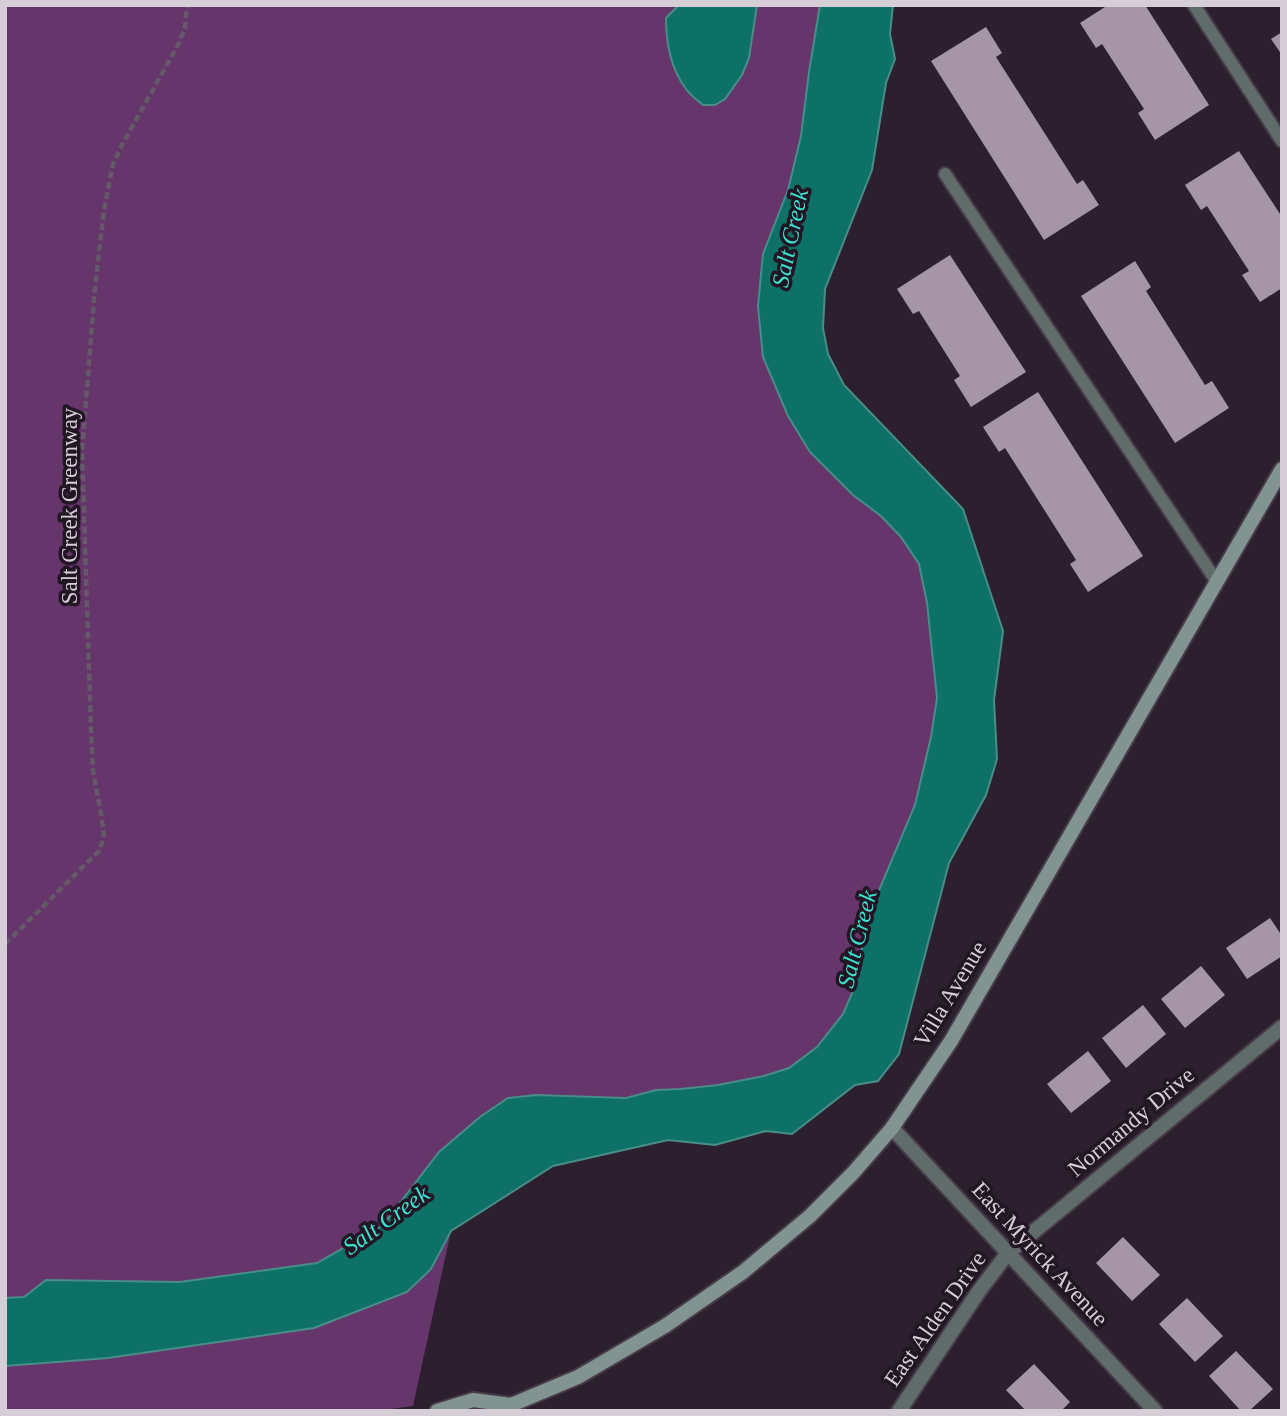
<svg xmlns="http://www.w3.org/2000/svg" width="1287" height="1416" viewBox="0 0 1287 1416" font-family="'Times New Roman',serif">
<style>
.forest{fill:#65356c}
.water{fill:#0d7167;stroke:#498d89;stroke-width:2}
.building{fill:#a595a7}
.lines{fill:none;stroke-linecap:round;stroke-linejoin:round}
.lane-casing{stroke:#473b49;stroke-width:16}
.street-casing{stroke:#473b49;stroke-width:18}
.secondary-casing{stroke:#473b49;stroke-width:18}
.path{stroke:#645966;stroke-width:4.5;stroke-dasharray:7 3.5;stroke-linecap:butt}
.lane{stroke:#606c6a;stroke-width:12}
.street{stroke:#606c6a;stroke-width:14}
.secondary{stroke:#829491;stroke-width:14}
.labels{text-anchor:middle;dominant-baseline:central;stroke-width:7;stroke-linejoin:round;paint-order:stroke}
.street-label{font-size:23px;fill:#d6ced7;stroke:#221624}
.water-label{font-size:24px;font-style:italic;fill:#3ae3d0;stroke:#221624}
</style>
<rect width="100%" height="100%" fill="#2c1f2e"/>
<path class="forest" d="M 5,5 L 820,5 L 809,72 L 801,136 L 788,190 L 853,495 L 881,516 L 901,537 L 919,564 L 927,603 L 937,698 L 931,737 L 915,805 L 869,914 L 853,991 L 843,1014 L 817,1047 L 789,1068 L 764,1076 L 718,1085 L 681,1089 L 656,1090 L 626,1098 L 536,1095 L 480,1117 L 439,1152 L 451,1231 L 413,1406 L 376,1411 L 5,1411 Z"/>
<path class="water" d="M 679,5 L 757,5 L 749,58 L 742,75 L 725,99 L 715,105 L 703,105 C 697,100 690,95 686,89 C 671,69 666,43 666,18 Z
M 820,5 L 893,5 L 890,34 L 895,59 L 886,83 L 872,170 L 825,289 L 823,328 L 828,354 L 844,385 L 963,509 L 1003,631 L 994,700 L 997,759 L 986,795 L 949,863 L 899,1054 L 878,1081 L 855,1085 L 792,1134 L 766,1131 L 715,1145 L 668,1140 L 553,1166 L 451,1231 L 431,1269 L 407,1292 L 314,1328 L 108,1358 L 5,1366 L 5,1298 L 24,1297 L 46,1280 L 180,1282 L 317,1263 L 383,1225 L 439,1152 L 480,1117 L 508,1098 L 536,1095 L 626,1098 L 656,1090 L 681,1089 L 718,1085 L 764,1076 L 789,1068 L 817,1047 L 843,1014 L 853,991 L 869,914 L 915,805 L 931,737 L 937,698 L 927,603 L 919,564 L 901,537 L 881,516 L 853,495 L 810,452 L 788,416 L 763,357 L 758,306 L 763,254 L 788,190 L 801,136 L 809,72 Z"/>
<path class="building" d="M 1108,5 L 1145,5 L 1209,105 L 1155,140 L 1138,113 L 1144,109 L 1102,44 L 1096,48 L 1080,23 Z
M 986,27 L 1002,53 L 996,57 L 1077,184 L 1083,180 L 1099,205 L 1044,240 L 931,61 Z
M 1282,32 L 1282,55 L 1271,39 Z
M 1239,151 L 1282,217 L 1282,288 L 1260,302 L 1242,275 L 1249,271 L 1207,206 L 1201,210 L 1185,185 Z
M 950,255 L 1026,372 L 971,407 L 954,380 L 960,376 L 919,311 L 913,314 L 897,289 Z
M 1135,261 L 1151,287 L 1146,291 L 1205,385 L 1212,381 L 1229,408 L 1175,443 L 1081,296 Z
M 1038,392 L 1143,556 L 1088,592 L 1070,564 L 1076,560 L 1005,448 L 999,452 L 983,427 Z
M 1270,918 L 1282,936 L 1282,956 L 1247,979 L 1226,948 Z
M 1201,966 L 1225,995 L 1185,1028 L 1161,999 Z
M 1143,1005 L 1166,1034 L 1126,1068 L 1102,1038 Z
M 1088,1051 L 1111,1081 L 1071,1113 L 1047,1084 Z
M 1123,1237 L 1160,1275 L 1132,1301 L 1096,1263 Z
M 1187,1298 L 1223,1336 L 1195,1362 L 1159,1324 Z
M 1236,1351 L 1273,1389 L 1249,1411 L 1241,1411 L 1209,1376 Z
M 1034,1364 L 1070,1402 L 1061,1411 L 1026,1411 L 1006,1390 Z"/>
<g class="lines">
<defs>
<path id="lane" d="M 1194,5 L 1282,141
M 945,174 L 1217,582"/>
<path id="street" d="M 892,1128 L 1155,1411
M 899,1411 L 979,1291 L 1008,1253 L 1282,1027"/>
<path id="secondary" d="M 437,1411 L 473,1400 L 511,1405
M 505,1411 L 511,1405 L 578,1377 L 665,1326 L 743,1272 L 810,1216 L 853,1173 L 892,1128 L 951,1041 L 1282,469"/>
</defs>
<use href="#lane" class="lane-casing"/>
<use href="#street" class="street-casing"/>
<use href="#secondary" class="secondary-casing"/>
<path class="path" d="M 5,944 L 99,851 L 104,837 L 101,813 L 93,771 L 91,730 L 82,451 L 95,287 L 104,210 L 113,164 L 123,143 L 178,45 L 185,28 L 187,5"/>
<use href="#lane" class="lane"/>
<use href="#street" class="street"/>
<use href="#secondary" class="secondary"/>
</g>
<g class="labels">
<g class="street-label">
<text transform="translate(69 506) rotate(-90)">Salt Creek Greenway</text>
<text transform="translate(950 994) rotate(-59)">Villa Avenue</text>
<text transform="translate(1131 1122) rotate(-40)">Normandy Drive</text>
<text transform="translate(1040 1254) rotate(47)">East Myrick Avenue</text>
<text transform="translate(935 1319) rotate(-55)">East Alden Drive</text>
</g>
<g class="water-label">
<text transform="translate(790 238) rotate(-78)">Salt Creek</text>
<text transform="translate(857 939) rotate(-76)">Salt Creek</text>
<text transform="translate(386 1220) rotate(-36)">Salt Creek</text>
</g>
</g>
<rect width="1287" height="1416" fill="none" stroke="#d6ced7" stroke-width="14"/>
</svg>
